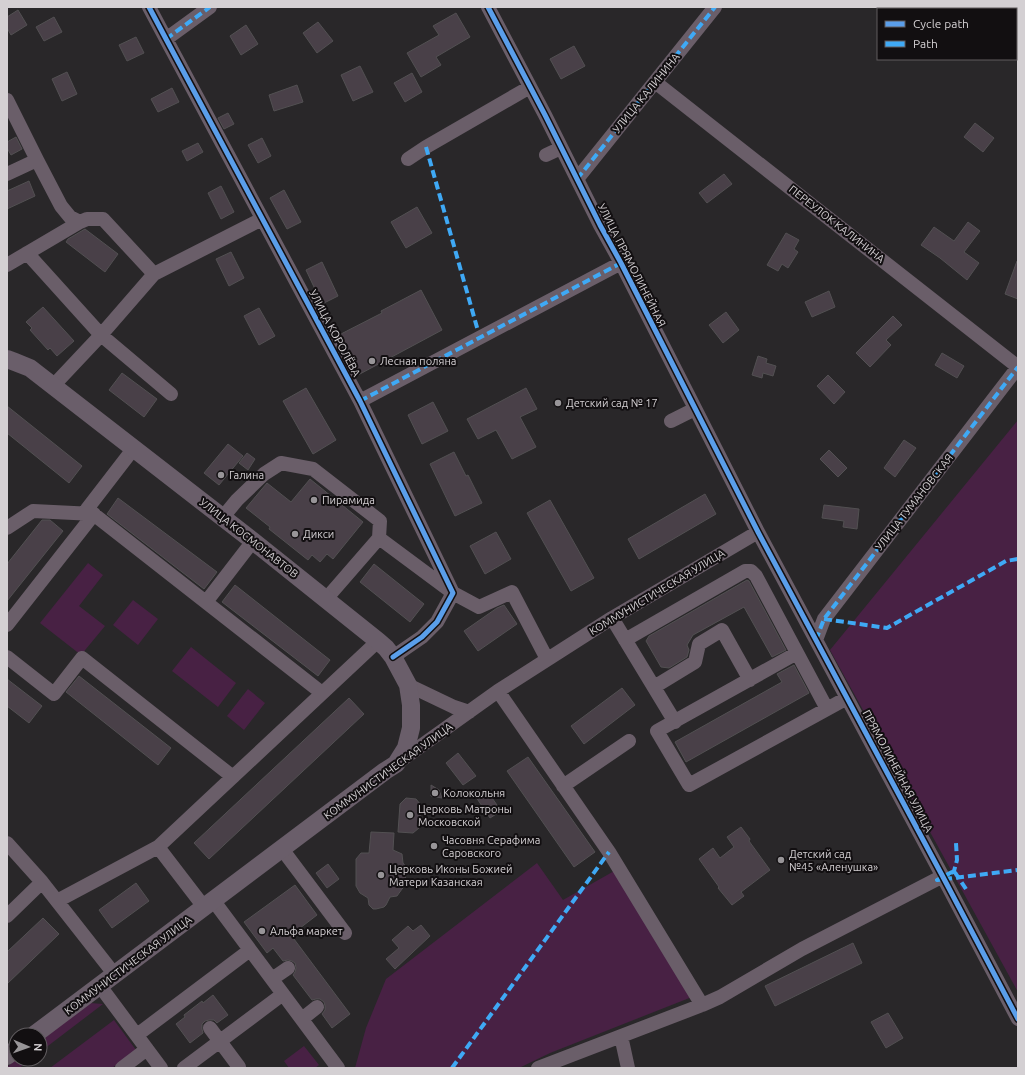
<svg xmlns="http://www.w3.org/2000/svg" width="1025" height="1075" viewBox="0 0 1025 1075" font-family="Ubuntu,sans-serif">
<style>
.green{fill:#482144}
.building{fill:#494048;stroke:#525052}
.lines{fill:none;stroke-linecap:round;stroke-linejoin:round}
.minor{stroke:#6a5e69;stroke-width:14}
.major{stroke:#6a5e6a;stroke-width:18}
.quiet{stroke:#3fa9f5;stroke-width:4;stroke-dasharray:8 4;stroke-linecap:butt}
.cycleway-casing{stroke:#120f11;stroke-width:8}
.cycleway{stroke:#5a9eea;stroke-width:5}
.poi-dot{fill:#989598;stroke:#120f11;stroke-width:1.5}
.labels{text-anchor:middle;dominant-baseline:central;stroke-width:4;stroke-linejoin:round;paint-order:stroke}
.street-label{font-size:11px;fill:#d4d0d3;stroke:#120f11}
.poi-label{font-size:11px;fill:#d4d0d3;stroke:#120f11;text-anchor:start}
</style>
<rect width="100%" height="100%" fill="#292729"/>
<path class="green" d="M 1018,420 L 1018,992 L 830,650 Z
M 88,563 L 103,575 L 79,606 L 105,626 L 81,655 L 40,623 Z
M 133,600 L 158,619 L 138,645 L 113,625 Z
M 191,647 L 236,683 L 218,707 L 172,671 Z
M 248,689 L 265,703 L 244,730 L 227,716 Z
M 537,863 L 563,900 L 623,866 L 702,993 L 550,1053 L 519,1068 L 355,1068 L 366,1028 L 386,979 Z
M 90,1003 L 103,1004 L 40,1052 L 40,1041 Z
M 114,1020 L 136,1050 L 112,1068 L 50,1068 Z
M 304,1046 L 319,1065 L 315,1068 L 289,1068 L 284,1061 Z
M 17,1059 L 31,1059 L 19,1068 L 7,1068 L 7,1067 Z"/>
<path class="building" d="M 18,10 L 27,25 L 11,35 L 7,28 L 7,17 Z
M 456,13 L 470,37 L 436,57 L 441,65 L 421,77 L 407,53 L 439,35 L 433,26 Z
M 54,17 L 62,32 L 44,41 L 36,27 Z
M 318,22 L 333,41 L 317,53 L 303,33 Z
M 246,25 L 258,44 L 241,55 L 230,36 Z
M 136,37 L 144,53 L 127,61 L 119,45 Z
M 574,46 L 585,66 L 561,79 L 550,59 Z
M 360,66 L 373,92 L 353,101 L 341,75 Z
M 67,72 L 77,94 L 62,101 L 52,79 Z
M 412,73 L 422,92 L 405,102 L 394,83 Z
M 297,85 L 303,102 L 274,111 L 269,95 Z
M 172,88 L 179,102 L 158,112 L 151,99 Z
M 228,113 L 234,124 L 224,129 L 218,118 Z
M 975,123 L 994,138 L 983,152 L 964,137 Z
M 16,137 L 22,149 L 11,155 L 7,148 L 7,142 Z
M 262,138 L 271,156 L 258,163 L 248,145 Z
M 198,143 L 203,152 L 187,161 L 182,151 Z
M 724,174 L 732,184 L 707,203 L 699,193 Z
M 29,181 L 35,196 L 7,209 L 7,191 Z
M 221,186 L 234,212 L 221,219 L 208,193 Z
M 284,190 L 301,222 L 287,229 L 270,198 Z
M 417,207 L 432,233 L 406,248 L 391,222 Z
M 968,222 L 980,231 L 964,252 L 979,263 L 967,280 L 940,258 L 921,245 L 934,227 L 954,241 Z
M 85,229 L 118,254 L 105,272 L 66,242 L 68,239 Z
M 786,233 L 799,240 L 794,249 L 798,252 L 788,268 L 782,264 L 778,271 L 767,265 Z
M 231,252 L 244,278 L 229,286 L 216,259 Z
M 1017,261 L 1018,262 L 1018,299 L 1005,294 Z
M 322,262 L 338,296 L 322,304 L 306,270 Z
M 421,290 L 442,330 L 358,375 L 337,336 L 382,313 L 381,311 Z
M 829,291 L 835,307 L 812,317 L 805,302 Z
M 43,307 L 74,341 L 57,356 L 50,348 L 48,350 L 30,330 L 32,328 L 26,322 Z
M 259,308 L 275,336 L 259,345 L 244,316 Z
M 726,312 L 739,330 L 723,343 L 709,325 Z
M 893,316 L 902,325 L 886,340 L 891,345 L 870,367 L 856,353 Z
M 942,353 L 964,366 L 957,378 L 935,365 Z
M 758,356 L 767,359 L 766,363 L 776,366 L 773,376 L 763,373 L 762,378 L 752,375 Z
M 122,373 L 157,399 L 144,417 L 109,390 Z
M 828,375 L 845,392 L 834,404 L 817,386 Z
M 306,388 L 336,440 L 313,454 L 283,401 Z
M 526,388 L 537,409 L 520,417 L 536,447 L 512,459 L 496,430 L 478,439 L 467,419 Z
M 433,402 L 448,431 L 422,444 L 408,415 Z
M 7,406 L 82,466 L 69,483 L 7,433 Z
M 904,440 L 916,448 L 895,477 L 884,468 Z
M 228,444 L 243,456 L 219,485 L 204,473 Z
M 829,450 L 847,468 L 838,477 L 820,459 Z
M 454,452 L 466,476 L 468,475 L 482,503 L 455,516 L 430,464 Z
M 247,453 L 255,459 L 248,470 L 239,463 Z
M 310,479 L 363,522 L 333,559 L 327,554 L 320,562 L 312,555 L 308,560 L 269,529 L 270,527 L 246,508 L 267,483 L 291,502 Z
M 705,494 L 716,514 L 639,559 L 628,539 Z
M 118,498 L 217,572 L 204,589 L 107,514 Z
M 550,500 L 594,578 L 571,591 L 527,513 Z
M 824,505 L 859,509 L 857,529 L 843,527 L 844,521 L 822,518 Z
M 42,520 L 50,520 L 63,531 L 7,601 L 7,564 Z
M 496,532 L 511,559 L 485,574 L 470,546 Z
M 374,564 L 424,604 L 410,622 L 360,582 Z
M 747,580 L 749,581 L 786,650 L 772,657 L 744,607 L 693,635 L 687,645 L 689,650 L 687,657 L 669,668 L 661,667 L 646,641 L 649,636 Z
M 235,585 L 330,660 L 318,676 L 222,602 Z
M 504,605 L 517,624 L 478,651 L 464,631 L 497,608 Z
M 794,665 L 809,693 L 686,762 L 675,742 L 782,682 L 777,674 Z
M 79,676 L 171,748 L 158,765 L 66,692 Z
M 7,679 L 42,706 L 29,723 L 7,706 Z
M 622,688 L 635,705 L 584,744 L 571,726 Z
M 349,698 L 364,714 L 209,859 L 194,843 Z
M 458,753 L 476,776 L 463,785 L 446,763 Z
M 528,757 L 595,852 L 574,867 L 507,771 Z
M 431,785 L 439,790 L 442,798 L 431,796 Z
M 486,789 L 501,811 L 490,818 L 476,797 Z
M 406,798 L 416,799 L 421,805 L 419,828 L 413,833 L 398,832 L 400,804 Z
M 741,827 L 750,839 L 749,841 L 770,870 L 741,892 L 744,896 L 732,905 L 718,888 L 719,887 L 699,859 L 713,848 L 720,858 L 734,847 L 727,837 Z
M 371,832 L 394,833 L 393,850 L 402,854 L 403,863 L 406,867 L 405,886 L 402,889 L 397,896 L 390,897 L 386,905 L 384,907 L 376,909 L 373,909 L 369,905 L 368,898 L 360,893 L 356,886 L 356,859 L 361,853 L 369,853 Z
M 328,864 L 339,879 L 327,888 L 316,873 Z
M 136,883 L 149,901 L 112,928 L 99,910 Z
M 295,885 L 317,915 L 291,935 L 350,1014 L 332,1028 L 322,1014 L 325,1010 L 325,1006 L 324,1002 L 320,999 L 316,999 L 312,1000 L 293,975 L 295,972 L 296,968 L 295,963 L 292,961 L 288,960 L 283,961 L 273,948 L 267,953 L 244,922 Z
M 43,918 L 59,934 L 7,984 L 7,952 Z
M 421,925 L 430,936 L 395,969 L 386,959 L 399,948 L 392,940 L 408,926 L 413,931 Z
M 853,943 L 862,963 L 775,1006 L 765,986 Z
M 213,995 L 228,1015 L 217,1023 L 214,1020 L 209,1020 L 205,1021 L 202,1024 L 202,1029 L 203,1033 L 190,1043 L 176,1024 L 185,1017 L 184,1015 L 202,1001 L 203,1003 Z
M 888,1013 L 903,1038 L 886,1048 L 871,1022 Z"/>
<g class="lines">
<path class="minor" d="M 149,7 L 166,39 L 360,401 L 453,593 L 437,622 L 422,637 L 393,657
M 488,7 L 545,115 L 600,225 L 621,263 L 758,532 L 943,877 L 1018,1019
M 166,39 L 210,7
M 655,82 L 1018,367
M 7,100 L 37,160 L 61,206 L 70,217 L 80,222
M 546,155 L 561,148
M 408,159 L 426,147 L 530,87
M 7,174 L 37,160
M 577,179 L 715,7
M 27,253 L 101,335 L 171,394
M 7,265 L 80,222 L 87,219 L 103,219 L 154,274
M 53,386 L 101,335 L 154,274 L 262,219
M 360,401 L 621,263
M 671,421 L 695,409
M 134,448 L 87,509 L 322,693
M 223,517 L 237,500 L 264,474 L 281,463 L 313,469 L 380,521 L 379,538
M 7,528 L 33,511 L 94,514
M 326,599 L 379,538 L 453,593 L 479,607 L 512,592 L 547,659
M 206,602 L 253,541
M 612,618 L 675,722
M 7,625 L 94,514
M 625,640 L 745,571 L 751,571 L 756,576 L 827,709
M 816,640 L 824,619 L 1018,367
M 797,653 L 657,731 L 689,785 L 847,698
M 7,657 L 54,694 L 82,658 L 233,777
M 408,685 L 454,707 L 469,712
M 654,687 L 695,662 L 699,644 L 722,630 L 750,680
M 498,691 L 609,852 L 702,1005
M 400,761 L 498,691 L 612,618 L 758,532
M 563,786 L 629,741
M 7,843 L 42,882 L 115,975
M 158,847 L 204,907
M 282,849 L 345,933
M 213,900 L 338,1068
M 57,901 L 158,847 L 378,641
M 7,916 L 42,882
M 272,979 L 288,968
M 100,986 L 161,1068
M 302,1019 L 317,1007
M 210,1028 L 239,1067
M 137,1035 L 250,950
M 621,1036 L 628,1068
M 122,1068 L 147,1049
M 184,1068 L 283,994
M 538,1068 L 702,1005 L 720,997 L 802,949 L 943,876"/>
<path class="major" d="M 7,359 L 15,362 L 30,368 L 253,541 L 378,641 L 386,648 L 393,657 L 408,685 L 411,705 L 411,728 L 406,748 L 396,764 L 385,771 L 34,1035
M 7,1056 L 16,1049"/>
<path class="quiet" d="M 166,39 L 210,7
M 426,147 L 478,331
M 577,179 L 715,7
M 360,401 L 621,263
M 824,619 L 887,628 L 1006,561 L 1018,559
M 816,640 L 824,619 L 1018,367
M 951,873 L 954,871 L 957,860 L 956,843
M 966,889 L 954,871 L 937,880 C 964,877 991,873 1018,870
M 452,1068 L 609,852"/>
<defs>
<path id="cycleway" d="M 149,7 L 166,39 L 360,401 L 453,593 L 437,622 L 422,637 L 393,657
M 488,7 L 545,115 L 600,225 L 621,263 L 758,532 L 943,877 L 1018,1019"/>
</defs>
<use href="#cycleway" class="cycleway-casing"/>
<use href="#cycleway" class="cycleway"/>
</g>
<g class="poi-dot">
<circle cx="372" cy="361" r="4"/>
<circle cx="558" cy="403" r="4"/>
<circle cx="221" cy="475" r="4"/>
<circle cx="314" cy="500" r="4"/>
<circle cx="295" cy="534" r="4"/>
<circle cx="435" cy="793" r="4"/>
<circle cx="410" cy="815" r="4"/>
<circle cx="434" cy="846" r="4"/>
<circle cx="781" cy="860" r="4"/>
<circle cx="381" cy="875" r="4"/>
<circle cx="262" cy="931" r="4"/>
</g>
<g class="labels">
<g class="street-label">
<text transform="translate(646 93) rotate(-51)">УЛИЦА КАЛИНИНА</text>
<text transform="translate(837 224) rotate(38)">ПЕРЕУЛОК КАЛИНИНА</text>
<text transform="translate(632 265) rotate(63)">УЛИЦА ПРЯМОЛИНЕЙНАЯ</text>
<text transform="translate(335 333) rotate(62)">УЛИЦА КОРОЛЁВА</text>
<text transform="translate(914 502) rotate(-52)">УЛИЦА ТУМАНОВСКАЯ</text>
<text transform="translate(249 538) rotate(38)">УЛИЦА КОСМОНАВТОВ</text>
<text transform="translate(657 592) rotate(-31)">КОММУНИСТИЧЕСКАЯ УЛИЦА</text>
<text transform="translate(388 771) rotate(-36)">КОММУНИСТИЧЕСКАЯ УЛИЦА</text>
<text transform="translate(898 771) rotate(62)">ПРЯМОЛИНЕЙНАЯ УЛИЦА</text>
<text transform="translate(128 965) rotate(-37)">КОММУНИСТИЧЕСКАЯ УЛИЦА</text>
</g>
<g class="poi-label">
<text x="380" y="361">Лесная поляна</text>
<text x="566" y="403">Детский сад № 17</text>
<text x="229" y="475">Галина</text>
<text x="322" y="500">Пирамида</text>
<text x="303" y="534">Дикси</text>
<text x="443" y="793">Колокольня</text>
<text x="418" y="809">Церковь Матроны<tspan x="418" dy="13">Московской</tspan></text>
<text x="442" y="840">Часовня Серафима<tspan x="442" dy="13">Саровского</tspan></text>
<text x="789" y="854">Детский сад<tspan x="789" dy="13">№45 «Аленушка»</tspan></text>
<text x="389" y="869">Церковь Иконы Божией<tspan x="389" dy="13">Матери Казанская</tspan></text>
<text x="270" y="931">Альфа маркет</text>
</g>
</g>
<rect width="1025" height="1075" fill="none" stroke="#d4d0d3" stroke-width="16"/>
<rect x="877" y="8" width="140" height="52" fill="#120f11" stroke="#605c5f"/>
<rect x="885" y="21" width="20" height="6" fill="#5a9eea" stroke="#605c5f"/>
<text x="913" y="28" font-size="12" fill="#d4d0d3">Cycle path</text>
<rect x="885" y="41" width="20" height="6" fill="#3fa9f5" stroke="#605c5f"/>
<text x="913" y="48" font-size="12" fill="#d4d0d3">Path</text>
<g transform="translate(28 1047) rotate(92)"><circle r="19" fill="#120f11" stroke="#605c5f"/>
<path d="M0-3L7 15L0 10L-7 15Z" fill="#989598"/>
<text y="-6" font-size="11" font-weight="bold" text-anchor="middle" fill="#d4d0d3">N</text>
</g>
</svg>
